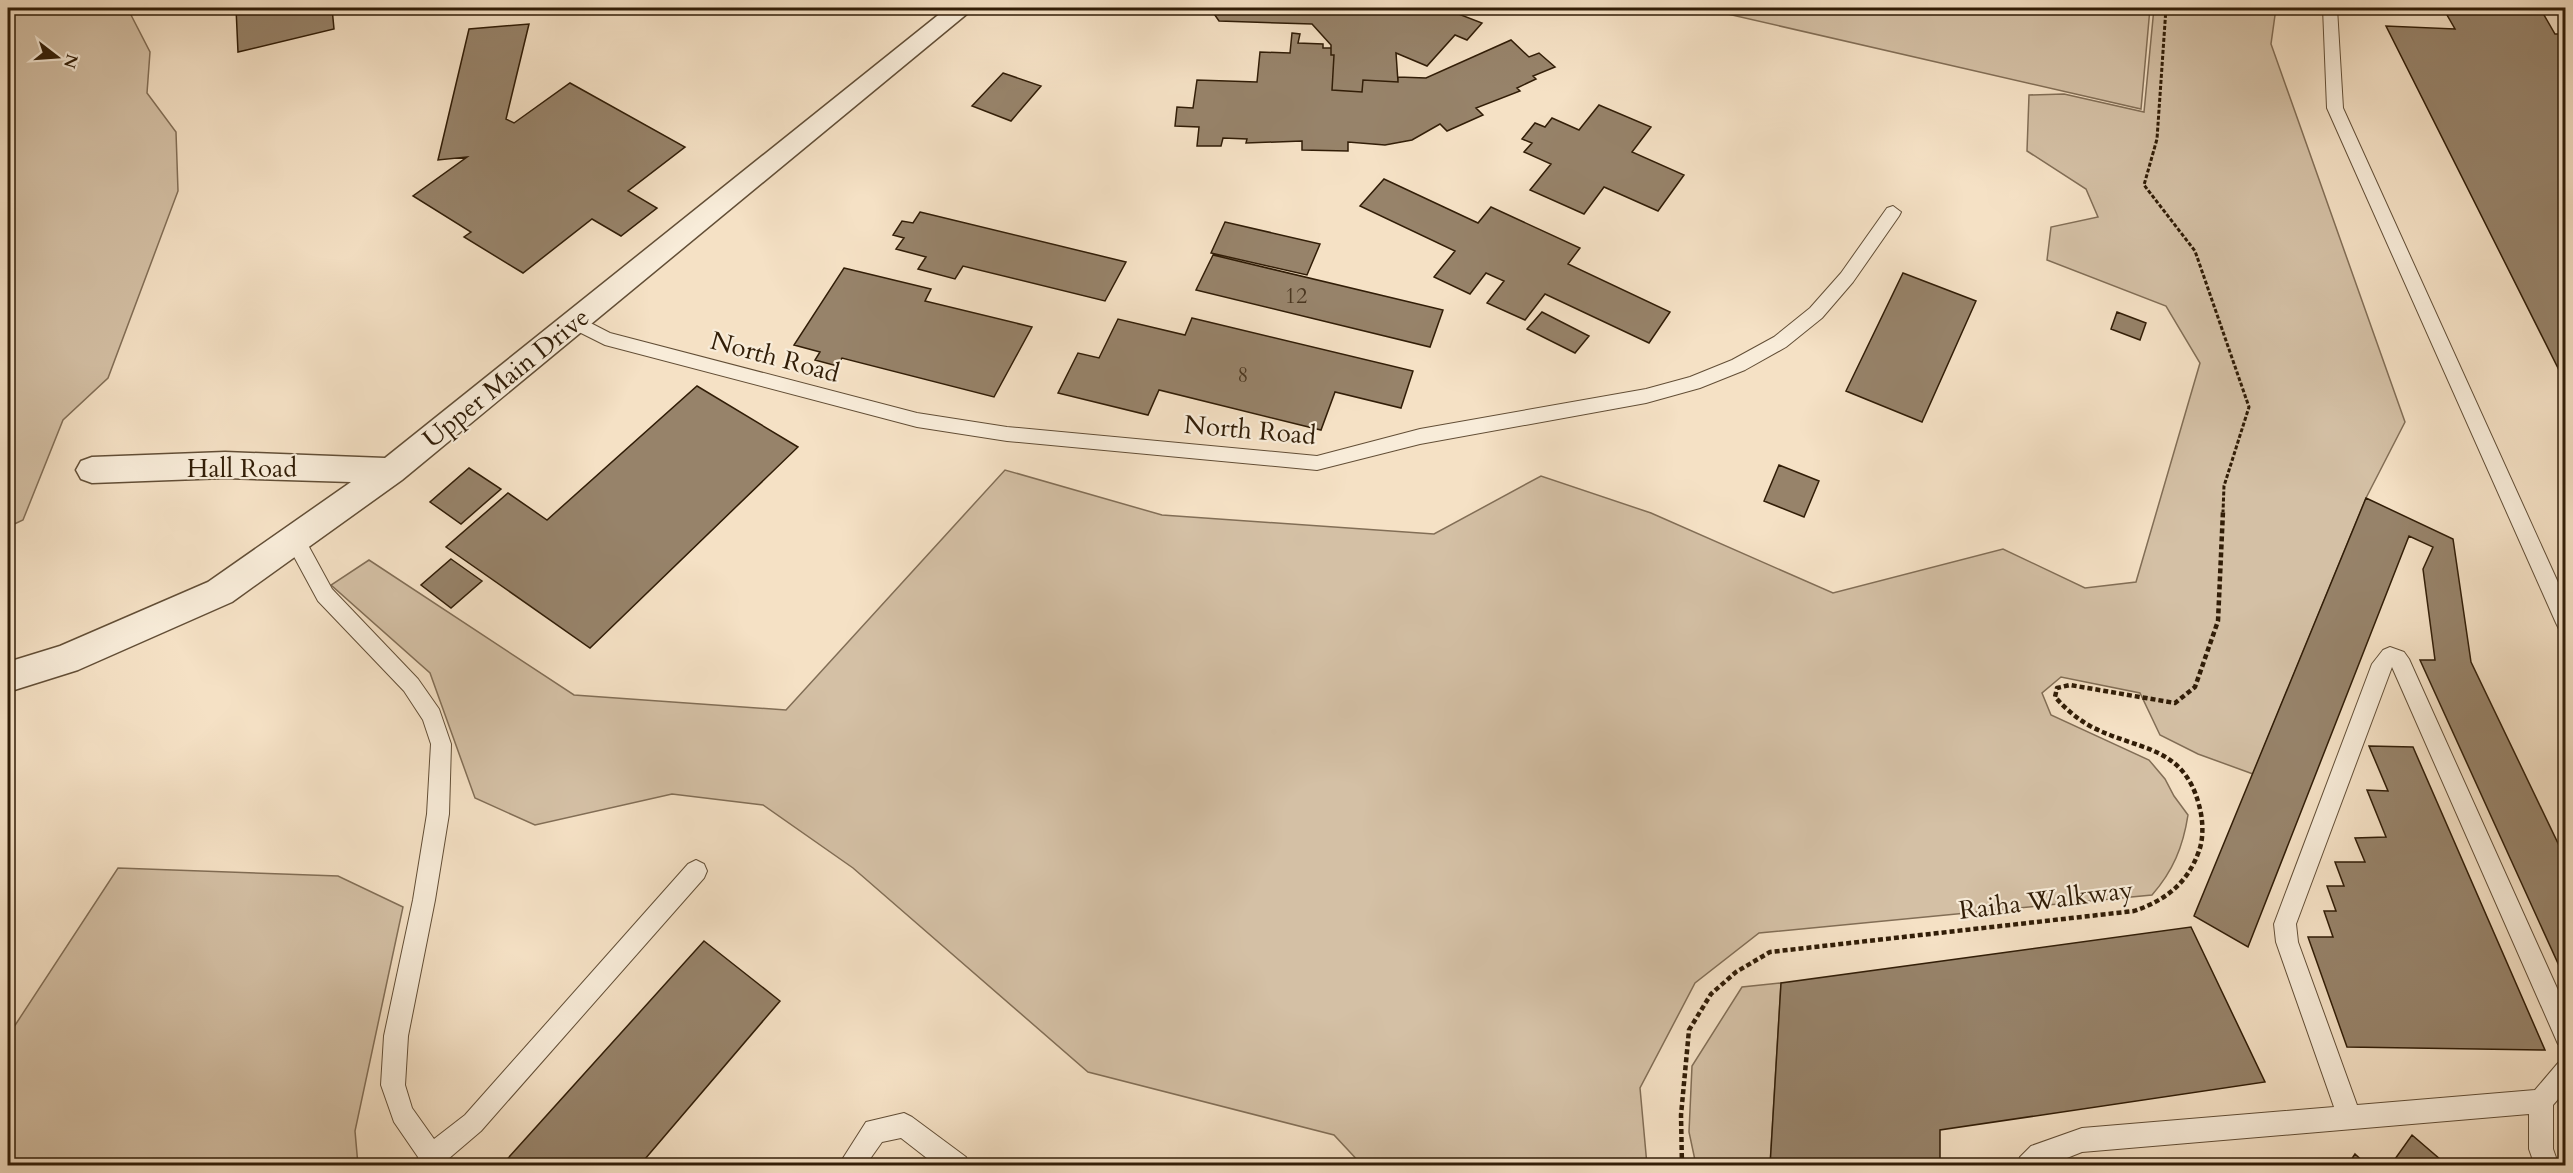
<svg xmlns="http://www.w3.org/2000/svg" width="2573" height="1173" viewBox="0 0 2573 1173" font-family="Cardo,serif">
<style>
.green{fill:#d4c0a5;stroke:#826e56;stroke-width:1.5}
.building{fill:#97836a;stroke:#311d07;stroke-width:1.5}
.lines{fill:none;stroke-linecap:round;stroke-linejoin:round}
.lane-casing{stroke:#624e36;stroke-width:2}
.street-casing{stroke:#624e36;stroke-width:3}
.path-far1{stroke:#311d07;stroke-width:3;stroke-dasharray:4 2;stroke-linecap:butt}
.path{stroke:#311d07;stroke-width:4.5;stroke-dasharray:5 3;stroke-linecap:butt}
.lane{fill:#f8ecd9;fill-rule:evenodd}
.street{fill:#f8ecd9;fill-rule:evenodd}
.labels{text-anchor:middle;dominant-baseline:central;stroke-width:4.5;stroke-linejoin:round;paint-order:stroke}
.number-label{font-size:22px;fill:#4a3620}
.street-label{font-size:26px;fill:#311d07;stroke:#f8ecd9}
</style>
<rect width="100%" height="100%" fill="#f5e1c5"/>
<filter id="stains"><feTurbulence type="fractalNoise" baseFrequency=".00333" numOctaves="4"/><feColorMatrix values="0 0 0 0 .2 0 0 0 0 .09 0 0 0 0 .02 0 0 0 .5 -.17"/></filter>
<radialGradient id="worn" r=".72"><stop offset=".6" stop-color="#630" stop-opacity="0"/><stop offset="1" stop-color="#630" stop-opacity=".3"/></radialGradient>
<path class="green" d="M 8,8 L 136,8 L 130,13 L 150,52 L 147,93 L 176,132 L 178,191 L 108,378 L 63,420 L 23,520 L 8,527 Z
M 1711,8 L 2150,8 L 2141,109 L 1710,10 Z
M 2154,8 L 2276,8 L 2271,44 L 2405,422 L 2366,498 L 2253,774 L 2198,754 L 2160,735 L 2140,693 L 2061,677 L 2042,693 L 2051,715 L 2149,760 L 2165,779 L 2174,796 L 2188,815 C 2183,847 2173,871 2152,895 L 1759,933 L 1695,983 L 1640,1088 L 1647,1165 L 1362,1165 L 1334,1135 L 1088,1072 L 853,868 L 763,805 L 672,794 L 535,825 L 475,798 L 430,673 L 331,585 L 369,560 L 574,695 L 786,710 L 1005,470 L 1162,515 L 1434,534 L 1541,476 L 1651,513 L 1833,593 L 2003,549 L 2085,588 L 2136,582 L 2200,363 L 2166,306 L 2047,260 L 2051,227 L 2098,217 L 2086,189 L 2027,151 L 2029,95 L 2064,94 L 2144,112 Z
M 118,868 L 338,876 L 403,907 L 355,1131 L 358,1165 L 8,1165 L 8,1036 Z
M 1781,983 L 1770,1165 L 1696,1165 L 1689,1132 L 1692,1066 L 1742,987 Z"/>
<path class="building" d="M 236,8 L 332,8 L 334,29 L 238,52 Z
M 1210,8 L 1443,8 L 1482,23 L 1467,40 L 1455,35 L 1427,66 L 1396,53 L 1398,82 L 1363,80 L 1362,92 L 1332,90 L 1334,55 L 1331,55 L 1331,45 L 1312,24 L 1219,21 Z
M 2443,8 L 2540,8 L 2555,34 L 2566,34 L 2566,384 L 2386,26 L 2455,29 Z
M 529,24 L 506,119 L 514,123 L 570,83 L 685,147 L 628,191 L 657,208 L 621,236 L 592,219 L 523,273 L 464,237 L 471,232 L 413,196 L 467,157 L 438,160 L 469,29 Z
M 1292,33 L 1300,34 L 1298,43 L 1323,44 L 1323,48 L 1331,48 L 1331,55 L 1334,55 L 1332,90 L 1362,92 L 1363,80 L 1398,82 L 1398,77 L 1426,78 L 1511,40 L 1529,57 L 1539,53 L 1555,67 L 1533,76 L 1536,79 L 1517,88 L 1520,91 L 1476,108 L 1483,115 L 1447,131 L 1440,124 L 1412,140 L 1385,145 L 1348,142 L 1348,151 L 1302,150 L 1302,141 L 1246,143 L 1247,139 L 1223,138 L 1221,146 L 1197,146 L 1199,127 L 1175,126 L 1177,107 L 1193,108 L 1197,80 L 1257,82 L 1260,52 L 1290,53 Z
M 1003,73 L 1041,86 L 1011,121 L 972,106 Z
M 1599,105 L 1651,127 L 1632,152 L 1684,175 L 1658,211 L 1604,187 L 1584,214 L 1530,190 L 1551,164 L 1524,152 L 1532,143 L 1522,139 L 1535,123 L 1545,127 L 1552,118 L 1579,130 Z
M 1384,179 L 1478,223 L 1491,207 L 1580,248 L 1568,264 L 1670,312 L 1649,343 L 1545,294 L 1525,320 L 1487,303 L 1504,281 L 1486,273 L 1470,294 L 1434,277 L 1455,251 L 1360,206 Z
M 920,212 L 1126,262 L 1105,301 L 963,266 L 955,279 L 918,269 L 926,257 L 896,249 L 904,238 L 893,235 L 902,221 L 913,223 Z
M 1225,222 L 1320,244 L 1307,275 L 1211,253 Z
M 1213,255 L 1443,310 L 1430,347 L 1196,290 Z
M 844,268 L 931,289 L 925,301 L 1032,327 L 994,397 L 842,358 L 837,366 L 815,360 L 820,352 L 794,345 Z
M 1903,273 L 1976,301 L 1922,422 L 1846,391 Z
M 1542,312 L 1589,336 L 1575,353 L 1527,329 Z
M 2117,312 L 2146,323 L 2140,340 L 2111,329 Z
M 1192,318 L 1413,371 L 1401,408 L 1335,392 L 1321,430 L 1159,390 L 1148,415 L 1058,393 L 1078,353 L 1099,358 L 1118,319 L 1185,335 Z
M 697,386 L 798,447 L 590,648 L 446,547 L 508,493 L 547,520 Z
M 1779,465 L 1819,481 L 1804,517 L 1764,501 Z
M 469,468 L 501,489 L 461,524 L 430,502 Z
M 2366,498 L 2453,539 L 2471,662 L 2566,860 L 2566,981 L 2420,660 L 2435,660 L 2423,569 L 2433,547 L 2409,536 L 2248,947 L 2194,916 Z
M 451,559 L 482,581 L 451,608 L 421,585 Z
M 2369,746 L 2413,747 L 2545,1050 L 2347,1047 L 2308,937 L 2333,937 L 2324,911 L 2336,911 L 2327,886 L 2344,886 L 2335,862 L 2365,862 L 2355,838 L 2386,837 L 2367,790 L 2388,791 Z
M 2191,927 L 2265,1082 L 1940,1130 L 1940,1166 L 1770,1166 L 1781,983 Z
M 704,941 L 780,1001 L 639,1166 L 501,1166 Z
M 2412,1135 L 2448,1166 L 2390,1166 Z
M 2355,1154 L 2368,1166 L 2347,1166 Z"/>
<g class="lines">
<defs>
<path id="lane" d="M 2323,8 L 2337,8 L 2343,108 L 2566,600 L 2566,631 L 2559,629 L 2556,623 L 2327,108 Z
M 1893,206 L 1901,212 L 1899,216 L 1853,282 L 1822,318 L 1786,347 L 1745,370 L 1700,388 L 1646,403 L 1420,444 L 1317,470 L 1007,441 L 917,427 L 605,345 L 569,327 L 566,322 L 569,317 L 575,315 L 610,333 L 917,413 L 1007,427 L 1317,456 L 1420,429 L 1646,389 L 1690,377 L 1732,360 L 1774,337 L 1810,308 L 1841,273 L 1887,208 Z
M 295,532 L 302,534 L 332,589 L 418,679 L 439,709 L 451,744 L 449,814 L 435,900 L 408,1036 L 405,1085 L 412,1108 L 434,1139 L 465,1115 L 688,864 L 696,860 L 704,864 L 707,871 L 704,878 L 481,1131 L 440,1166 L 415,1166 L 418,1157 L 394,1122 L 381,1085 L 384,1036 L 413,900 L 427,814 L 431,744 L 423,720 L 404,691 L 318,601 L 285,540 L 288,534 Z
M 2390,647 L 2404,652 L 2409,659 L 2566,1008 L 2566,1047 L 2558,1044 L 2392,667 L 2296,924 L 2298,942 L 2357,1105 L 2535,1090 L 2558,1063 L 2566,1059 L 2566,1090 L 2553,1105 L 2553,1149 L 2559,1166 L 2535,1166 L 2529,1149 L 2529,1114 L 2082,1152 L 2047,1166 L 2017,1166 L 2020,1157 L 2031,1146 L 2082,1128 L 2334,1107 L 2276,942 L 2274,924 L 2372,664 L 2383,650 Z
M 904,1113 L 912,1117 L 966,1157 L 969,1166 L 937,1166 L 901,1138 L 882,1142 L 865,1166 L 838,1166 L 866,1122 Z"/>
<path id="street" d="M 947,8 L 974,8 L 402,480 L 232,602 L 78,670 L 8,692 L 8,662 L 60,646 L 208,582 L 351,482 L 225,478 L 92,483 L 81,479 L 76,470 L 81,461 L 92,457 L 225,452 L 385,458 Z"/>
</defs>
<use href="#lane" class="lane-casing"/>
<use href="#street" class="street-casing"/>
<path class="path-far1" d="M 2166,8 L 2157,139 L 2144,185 L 2195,251 L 2249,407 L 2224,486 L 2223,512"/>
<path class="path" d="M 1682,1166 L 1681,1115 L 1689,1030 L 1711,994 L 1736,972 L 1770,952 L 2134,911 C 2166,900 2187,884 2199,851 C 2204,837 2203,819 2199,805 C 2183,744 2137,751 2090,726 C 2076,718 2066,709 2055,697 L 2057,688 L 2070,685 L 2175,703 L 2195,687 L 2218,621 L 2223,511"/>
<use href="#lane" class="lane"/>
<use href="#street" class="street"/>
</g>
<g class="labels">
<g class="number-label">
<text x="1296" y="296">12</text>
<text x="1243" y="375">8</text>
</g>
<g class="street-label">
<text transform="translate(775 357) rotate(15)">North Road</text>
<text transform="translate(506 378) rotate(-39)">Upper Main Drive</text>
<text transform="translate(1250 430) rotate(5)">North Road</text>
<text x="242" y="468">Hall Road</text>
<text transform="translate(2046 900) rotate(-7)">Raiha Walkway</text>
</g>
</g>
<rect width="2573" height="1173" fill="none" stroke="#f5e1c5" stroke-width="30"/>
<rect x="9" y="9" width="2555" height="1155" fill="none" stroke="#311d07" stroke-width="3"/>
<rect x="15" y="15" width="2543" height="1143" fill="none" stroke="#311d07" stroke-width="1.5"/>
<g transform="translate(57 57) rotate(107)" stroke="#f8ecd9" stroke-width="4.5" paint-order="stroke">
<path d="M0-4.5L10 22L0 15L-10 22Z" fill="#311d07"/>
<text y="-9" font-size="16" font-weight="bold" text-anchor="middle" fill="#311d07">N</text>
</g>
<rect width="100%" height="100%" filter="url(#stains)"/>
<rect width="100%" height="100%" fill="url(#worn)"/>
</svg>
